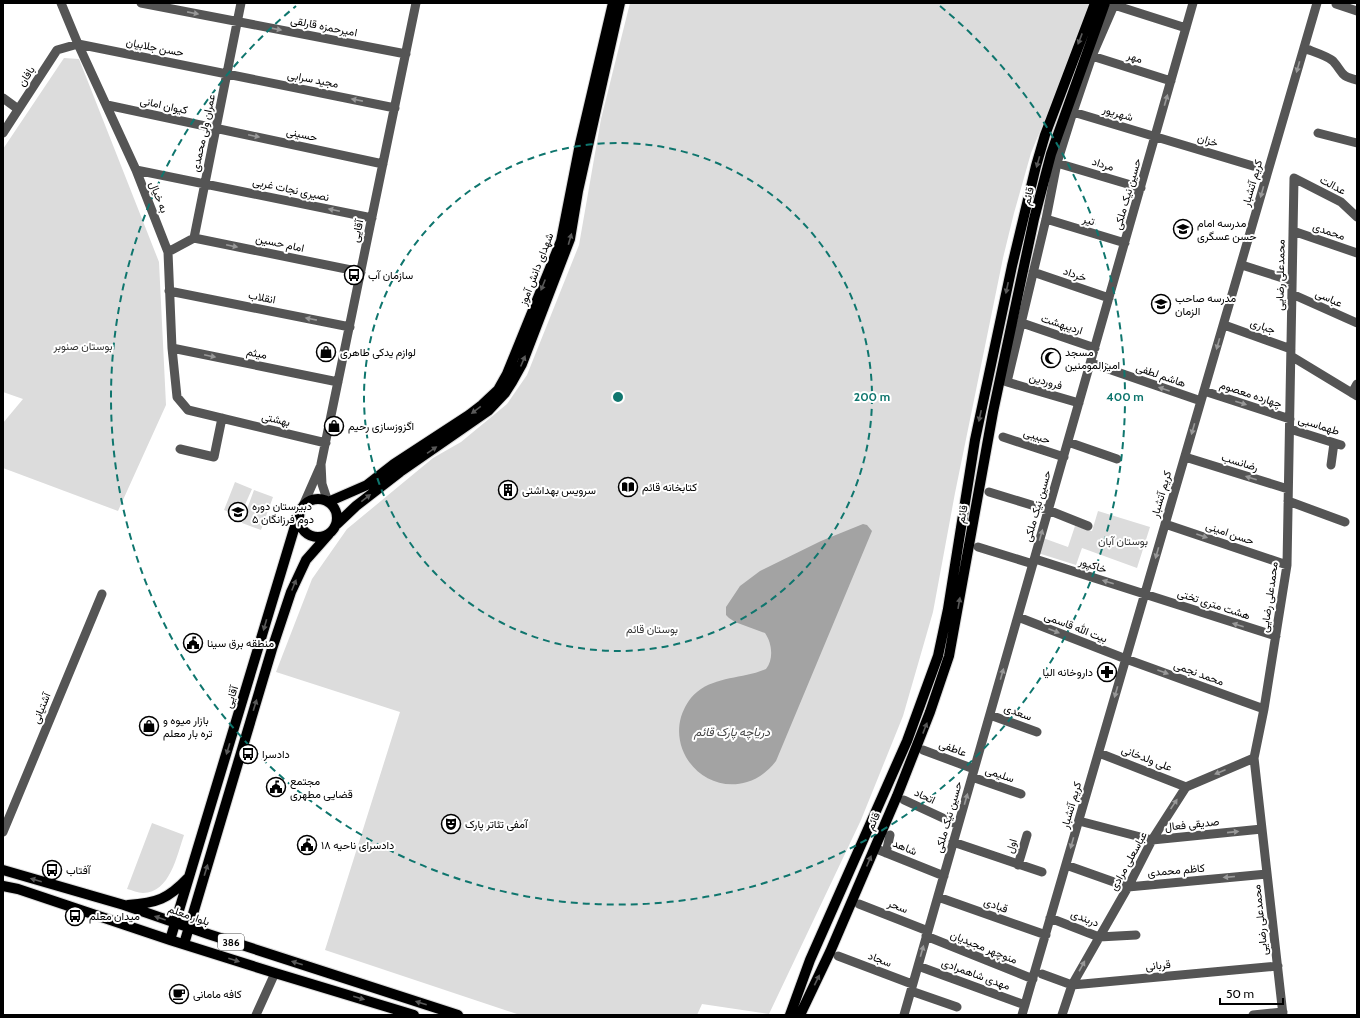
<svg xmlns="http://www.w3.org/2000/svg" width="1360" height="1018" viewBox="0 0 1360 1018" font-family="Cabin,Vazirmatn,sans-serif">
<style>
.green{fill:#dcdcdc}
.water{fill:#a3a3a3}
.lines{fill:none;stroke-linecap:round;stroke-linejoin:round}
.major-casing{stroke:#dbdbdb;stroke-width:12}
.minor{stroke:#555;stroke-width:9}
.major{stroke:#000;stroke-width:10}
.oneway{fill:#999}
.oneway2{fill:#595959}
.ring{fill:none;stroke:#0f766e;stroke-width:2;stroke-dasharray:7 5}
.labels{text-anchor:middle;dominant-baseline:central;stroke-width:4;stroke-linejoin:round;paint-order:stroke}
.shield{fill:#fff;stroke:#4c4c4c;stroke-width:1}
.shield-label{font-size:10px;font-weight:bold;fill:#000}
.street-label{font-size:11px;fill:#000;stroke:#fff}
.poi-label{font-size:11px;fill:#000;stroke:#fff;text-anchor:start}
.park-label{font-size:11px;fill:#333;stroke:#fff}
.water-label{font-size:12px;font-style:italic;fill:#444;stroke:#fff}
.centre{fill:#0f766e;stroke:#fff;stroke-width:2}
.ring-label{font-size:12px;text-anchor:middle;font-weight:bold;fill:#0f766e;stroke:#fff;stroke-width:4;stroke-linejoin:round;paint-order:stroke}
</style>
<rect width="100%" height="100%" fill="#fff"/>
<path class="green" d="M 630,3 L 1093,3 L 1031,153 L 1014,213 L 1003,258 L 955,493 L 933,612 L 903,716 L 861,820 L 769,1014 L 702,1004 L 697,1015 L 520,1015 L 325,950 L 400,712 L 276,672 L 312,579 L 347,529 L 433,458 L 461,442 L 507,404 L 527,375 L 579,245 L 601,119 Z
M 64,58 L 79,59 L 159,262 L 166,405 L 118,511 L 3,468 L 3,423 L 23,399 L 3,392 L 3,149 Z
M 235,482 L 252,489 L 240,516 L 224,510 Z
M 254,490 L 273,497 L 261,530 L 242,523 Z
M 1098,511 L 1150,527 L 1137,568 L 1082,548 L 1076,565 L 1038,553 L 1043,538 L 1068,547 L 1075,526 L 1092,531 Z
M 152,823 L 184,835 C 177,855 170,893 143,893 C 138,893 132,890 127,889 Z"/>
<path class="water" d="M 863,524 L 867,525 L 872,531 L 776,761 C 769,770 759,779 747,782 C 708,794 670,757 681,717 C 684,708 689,698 697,692 C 717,676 744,679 766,669 C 774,659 772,643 765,633 L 735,622 L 729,618 L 726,615 L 726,607 L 740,586 L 760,571 L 821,541 Z"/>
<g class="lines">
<defs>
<path id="major" d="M299 518a19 19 0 1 1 38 0a19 19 0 1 1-38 0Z
M 328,502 L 367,485 L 394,464 L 469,415 L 482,405 L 498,390 L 507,374 L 561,241 L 580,144 L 613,3
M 337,524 L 356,506 L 400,472 L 488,411 L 505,393 L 512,382 L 522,364 L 570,239 L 578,191 L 620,3
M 3,870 L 124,905 L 208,934 L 458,1015
M 3,886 L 18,889 L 170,940 L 275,973 L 414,1015
M 128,905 C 157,903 168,899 188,878
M 170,940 L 298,516 L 302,508
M 184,944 L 272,649 L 291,592 L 306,560 L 329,534
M 790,1015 L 810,960 L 907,741 L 938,656 L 948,609 L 975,440 L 1012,266 L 1036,166 L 1045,135 L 1095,3
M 800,1015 L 830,952 L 897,796 L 930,712 L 949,656 L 993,412 L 1034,219 L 1051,154 L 1105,3"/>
</defs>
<use href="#major" class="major-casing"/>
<path class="minor" d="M 61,3 L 78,44 L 136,170 L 168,252 L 172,348 L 177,397 L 188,410 L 326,443
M 141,3 L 406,54
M 1336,4 L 1357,11
M 1114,5 L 1186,28
M 1304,48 C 1311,51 1328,56 1333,61 C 1344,73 1339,76 1357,80
M 1092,56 L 1171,81
M 3,98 L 18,109
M 107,105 L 383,164
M 1073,112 L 1253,166
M 3,133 L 57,50 L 78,44 L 395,108
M 1318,133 L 1357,143
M 1057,163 L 1141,188
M 136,170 L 372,218
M 1046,219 L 1125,243
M 1293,231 L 1357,253
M 194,238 L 361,272
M 168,252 L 194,238 L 241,3
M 1245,266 L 1292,281
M 1033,272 L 1109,298
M 169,291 L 350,327
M 1292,294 L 1357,323
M 1022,323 L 1095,348
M 1227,326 L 1291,349
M 172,348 L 338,382
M 1291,356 L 1357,396
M 1091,363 L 1201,401
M 1204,391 L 1290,419
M 1352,393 L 1357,384
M 1079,403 L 1007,382 L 1046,219 L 1057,163 L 1073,112 L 1092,56 L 1115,3
M 1290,429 L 1341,445
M 1003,437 L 1064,457
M 1068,442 L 1117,459
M 180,449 L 214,457 L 222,418
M 1185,457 L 1288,489
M 1331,465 L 1334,443
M 989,492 L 1048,510 L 1088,526
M 1288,501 L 1345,522
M 328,502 L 322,484 L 321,464 L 416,3
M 302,508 L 320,467
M 1165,524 L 1287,565
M 978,547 L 1033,564
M 1035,559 L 1276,636
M 1018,617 L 1126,659 L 1264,709
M 990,715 L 1037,732
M 923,750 L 974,769
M 1099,753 L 1186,787
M 972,777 L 1021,794
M 904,800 L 958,825
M 1079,821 L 1152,840 L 1262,829
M 3,832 L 102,594
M 953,842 L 1042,872
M 879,850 L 944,876
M 886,853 L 890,835
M 1018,865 L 1027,835
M 1066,865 L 1128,887 L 1267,874
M 938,897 L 1046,935
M 859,904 L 928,931
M 1050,918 L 1099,937 L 1136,935
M 926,936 L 1033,979
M 838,956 L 912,984
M 918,966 L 1025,1005
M 1042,974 L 1072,985 L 1278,966
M 911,991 L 957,1007
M 256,1015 L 275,973
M 904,1015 L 1193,3
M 1022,1015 L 1317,3
M 1062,1015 L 1072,985 L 1128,887 L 1152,840 L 1186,787 L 1254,758
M 1253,1015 L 1283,1012
M 1283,1015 L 1254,758 L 1264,709 L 1287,565 L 1294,178 L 1341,202 L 1357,217"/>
<use href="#major" class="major"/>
</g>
<defs><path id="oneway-solid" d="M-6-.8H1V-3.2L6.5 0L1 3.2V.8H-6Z"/></defs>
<g class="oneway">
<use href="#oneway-solid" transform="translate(193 13) rotate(11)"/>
<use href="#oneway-solid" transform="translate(276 29) rotate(11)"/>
<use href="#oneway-solid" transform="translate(1298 67) rotate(106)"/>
<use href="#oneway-solid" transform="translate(357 100) rotate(-169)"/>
<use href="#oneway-solid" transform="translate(1166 100) rotate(-74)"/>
<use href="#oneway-solid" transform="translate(254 136) rotate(12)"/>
<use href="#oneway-solid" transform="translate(1262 192) rotate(106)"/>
<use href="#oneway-solid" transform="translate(334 210) rotate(-168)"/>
<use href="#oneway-solid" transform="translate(232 246) rotate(12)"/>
<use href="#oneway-solid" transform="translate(311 319) rotate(-169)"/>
<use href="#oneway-solid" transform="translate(1218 344) rotate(106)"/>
<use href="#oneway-solid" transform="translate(210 356) rotate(12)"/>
<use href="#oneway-solid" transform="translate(1164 389) rotate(-161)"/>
<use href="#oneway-solid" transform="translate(1241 403) rotate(18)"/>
<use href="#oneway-solid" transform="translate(1193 429) rotate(106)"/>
<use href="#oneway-solid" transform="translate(1251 478) rotate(-163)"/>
<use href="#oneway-solid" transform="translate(1041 535) rotate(-74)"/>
<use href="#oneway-solid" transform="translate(1202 536) rotate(19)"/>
<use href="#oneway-solid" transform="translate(1157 553) rotate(106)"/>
<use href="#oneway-solid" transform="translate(1108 582) rotate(-162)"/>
<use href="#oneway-solid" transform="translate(1238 625) rotate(-162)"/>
<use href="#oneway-solid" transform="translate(1054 631) rotate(21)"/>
<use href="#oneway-solid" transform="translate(1163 672) rotate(20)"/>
<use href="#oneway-solid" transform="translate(1002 674) rotate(-74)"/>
<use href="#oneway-solid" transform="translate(1116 692) rotate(106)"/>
<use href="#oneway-solid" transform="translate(1220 772) rotate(157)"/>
<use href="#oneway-solid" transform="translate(966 799) rotate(-74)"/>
<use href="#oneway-solid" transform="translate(1174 804) rotate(-56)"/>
<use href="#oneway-solid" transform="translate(1233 832) rotate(-6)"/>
<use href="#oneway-solid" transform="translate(1072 843) rotate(106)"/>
<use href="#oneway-solid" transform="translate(1229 877) rotate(175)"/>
<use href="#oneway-solid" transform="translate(922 951) rotate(-74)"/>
<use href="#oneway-solid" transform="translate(1082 966) rotate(-61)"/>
</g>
<g class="oneway2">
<use href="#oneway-solid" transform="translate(1080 39) rotate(111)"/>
<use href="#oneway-solid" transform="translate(1038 162) rotate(106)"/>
<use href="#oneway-solid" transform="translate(570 239) rotate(-74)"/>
<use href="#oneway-solid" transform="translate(543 285) rotate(112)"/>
<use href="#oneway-solid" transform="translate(1007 288) rotate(102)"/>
<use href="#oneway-solid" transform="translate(523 361) rotate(-67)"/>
<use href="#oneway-solid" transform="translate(476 410) rotate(143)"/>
<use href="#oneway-solid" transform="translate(980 416) rotate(102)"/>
<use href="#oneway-solid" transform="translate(432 450) rotate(-34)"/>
<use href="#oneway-solid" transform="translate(366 498) rotate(-38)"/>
<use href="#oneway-solid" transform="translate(294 585) rotate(-68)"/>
<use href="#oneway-solid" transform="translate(959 603) rotate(-80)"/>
<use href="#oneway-solid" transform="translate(265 625) rotate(106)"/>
<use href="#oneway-solid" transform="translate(255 705) rotate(-73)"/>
<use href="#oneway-solid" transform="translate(925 728) rotate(-69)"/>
<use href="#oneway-solid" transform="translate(228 749) rotate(107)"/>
<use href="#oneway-solid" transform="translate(869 861) rotate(-67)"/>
<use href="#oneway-solid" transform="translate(206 870) rotate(-73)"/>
<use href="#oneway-solid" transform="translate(36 880) rotate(-164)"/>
<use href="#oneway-solid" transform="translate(160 918) rotate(-161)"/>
<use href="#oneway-solid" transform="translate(234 960) rotate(18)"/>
<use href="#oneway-solid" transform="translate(297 963) rotate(-162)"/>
<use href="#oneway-solid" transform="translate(817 980) rotate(-64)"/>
<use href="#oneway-solid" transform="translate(359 998) rotate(16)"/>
<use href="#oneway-solid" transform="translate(421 1003) rotate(-162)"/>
</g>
<g class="ring">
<circle cx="618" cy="397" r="254"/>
<path d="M940 6A507 507 0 1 1 296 6"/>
</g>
<defs>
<symbol id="school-ring" viewBox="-11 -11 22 22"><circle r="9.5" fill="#fff" stroke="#000" stroke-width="1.5"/><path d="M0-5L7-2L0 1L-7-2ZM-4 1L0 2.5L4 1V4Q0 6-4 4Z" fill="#000"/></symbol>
<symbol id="bus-ring" viewBox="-11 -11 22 22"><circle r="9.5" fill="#fff" stroke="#000" stroke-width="1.5"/><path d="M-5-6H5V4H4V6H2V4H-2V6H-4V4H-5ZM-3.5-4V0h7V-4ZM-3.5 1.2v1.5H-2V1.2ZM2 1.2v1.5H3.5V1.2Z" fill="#000"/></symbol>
<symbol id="shop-ring" viewBox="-11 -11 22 22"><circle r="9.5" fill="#fff" stroke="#000" stroke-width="1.5"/><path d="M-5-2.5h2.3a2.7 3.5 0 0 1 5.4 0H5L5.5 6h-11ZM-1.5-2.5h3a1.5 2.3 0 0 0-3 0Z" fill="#000"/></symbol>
<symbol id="mosque-ring" viewBox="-11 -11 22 22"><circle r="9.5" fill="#fff" stroke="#000" stroke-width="1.5"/><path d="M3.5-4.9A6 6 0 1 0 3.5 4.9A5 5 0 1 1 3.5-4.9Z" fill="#000"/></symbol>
<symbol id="library-ring" viewBox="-11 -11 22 22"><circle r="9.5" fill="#fff" stroke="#000" stroke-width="1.5"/><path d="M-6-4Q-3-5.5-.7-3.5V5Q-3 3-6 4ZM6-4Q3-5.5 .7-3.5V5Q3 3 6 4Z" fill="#000"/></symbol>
<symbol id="building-ring" viewBox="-11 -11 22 22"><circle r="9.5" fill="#fff" stroke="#000" stroke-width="1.5"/><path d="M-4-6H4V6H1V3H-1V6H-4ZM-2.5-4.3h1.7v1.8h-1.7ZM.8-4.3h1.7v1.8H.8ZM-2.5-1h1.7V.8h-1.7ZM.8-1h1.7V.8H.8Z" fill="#000"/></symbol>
<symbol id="civic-ring" viewBox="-11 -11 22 22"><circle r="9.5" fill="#fff" stroke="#000" stroke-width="1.5"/><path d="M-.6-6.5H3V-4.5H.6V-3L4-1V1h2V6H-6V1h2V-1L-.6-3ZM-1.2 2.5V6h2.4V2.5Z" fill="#000"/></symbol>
<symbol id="pharmacy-ring" viewBox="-11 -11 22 22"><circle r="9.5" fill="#fff" stroke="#000" stroke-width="1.5"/><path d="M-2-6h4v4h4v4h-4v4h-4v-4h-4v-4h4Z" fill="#000"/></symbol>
<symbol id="theatre-ring" viewBox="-11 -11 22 22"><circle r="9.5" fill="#fff" stroke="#000" stroke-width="1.5"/><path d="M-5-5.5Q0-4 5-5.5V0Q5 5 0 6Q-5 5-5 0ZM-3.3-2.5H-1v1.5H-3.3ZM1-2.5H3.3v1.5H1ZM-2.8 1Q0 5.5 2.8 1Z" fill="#000"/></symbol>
<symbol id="cafe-ring" viewBox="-11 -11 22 22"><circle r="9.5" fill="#fff" stroke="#000" stroke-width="1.5"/><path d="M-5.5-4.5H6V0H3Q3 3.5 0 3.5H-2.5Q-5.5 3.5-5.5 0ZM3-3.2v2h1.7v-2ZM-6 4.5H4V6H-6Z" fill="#000"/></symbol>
</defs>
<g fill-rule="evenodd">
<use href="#school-ring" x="1172" y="218" width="22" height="22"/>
<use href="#bus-ring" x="343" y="264" width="22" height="22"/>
<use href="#school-ring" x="1150" y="293" width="22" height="22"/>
<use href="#shop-ring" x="315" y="341" width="22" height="22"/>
<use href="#mosque-ring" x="1040" y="347" width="22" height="22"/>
<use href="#shop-ring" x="323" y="415" width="22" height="22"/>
<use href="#library-ring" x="617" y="476" width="22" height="22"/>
<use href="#building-ring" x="497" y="479" width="22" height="22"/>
<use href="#school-ring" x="227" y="501" width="22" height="22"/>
<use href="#civic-ring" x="182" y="632" width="22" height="22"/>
<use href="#pharmacy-ring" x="1096" y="661" width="22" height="22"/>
<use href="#shop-ring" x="138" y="715" width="22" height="22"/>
<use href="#bus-ring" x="237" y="743" width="22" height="22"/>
<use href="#civic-ring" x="265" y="776" width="22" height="22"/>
<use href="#theatre-ring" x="440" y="813" width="22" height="22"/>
<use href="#civic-ring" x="296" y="834" width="22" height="22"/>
<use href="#bus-ring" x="41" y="859" width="22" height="22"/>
<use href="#bus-ring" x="64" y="905" width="22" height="22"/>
<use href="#cafe-ring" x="168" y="983" width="22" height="22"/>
</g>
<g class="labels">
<rect class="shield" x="218" y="934" width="26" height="16" rx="3"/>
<g class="shield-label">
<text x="231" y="942">386</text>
</g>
<g class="street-label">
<text transform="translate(324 26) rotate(11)">امیرحمزه قارلقی</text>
<text transform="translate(155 47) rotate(11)">حسن جلابیان</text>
<text transform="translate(1135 57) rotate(18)">مهر</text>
<text transform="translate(26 76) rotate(-57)">بافان</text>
<text transform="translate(313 79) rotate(11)">مجید سرابی</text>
<text transform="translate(164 105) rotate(12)">کیوان امانی</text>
<text transform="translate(1118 113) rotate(17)">شهریور</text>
<text transform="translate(203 133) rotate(-78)">عمران ولی محمدی</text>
<text transform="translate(302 134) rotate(12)">حسینی</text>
<text transform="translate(1208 140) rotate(17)">خزان</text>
<text transform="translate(1103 164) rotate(17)">مرداد</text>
<text transform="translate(1252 183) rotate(-74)">کریم آتشبار</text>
<text transform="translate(1333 185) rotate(28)">عدالت</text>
<text transform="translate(291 189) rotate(12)">نصیری نجات غربی</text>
<text transform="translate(1127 194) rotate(-74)">حسین نیک ملکی</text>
<text transform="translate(1028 196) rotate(-76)">قائم</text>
<text transform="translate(159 197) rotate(68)">به خیال</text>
<text transform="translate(1089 220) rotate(17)">تیر</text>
<text transform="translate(357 231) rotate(-78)">آقایی</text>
<text transform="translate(1329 231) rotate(19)">محمدی</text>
<text transform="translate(280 243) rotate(12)">امام حسین</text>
<text transform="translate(536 269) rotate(-69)">شهدای دانش آموز</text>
<text transform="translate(1075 274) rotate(18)">خرداد</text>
<text transform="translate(1280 275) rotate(-89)">محمدعلی رضایی</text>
<text transform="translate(262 297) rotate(11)">انقلاب</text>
<text transform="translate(1329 298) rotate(24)">عباسی</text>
<text transform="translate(1062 324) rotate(18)">اردیبهشت</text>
<text transform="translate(1263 326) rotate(20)">جباری</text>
<text transform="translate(257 353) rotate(12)">میثم</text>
<text transform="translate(1161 375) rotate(19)">هاشم لطفی</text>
<text transform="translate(1046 381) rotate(16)">فروردین</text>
<text transform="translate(1251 394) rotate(18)">چهارده معصوم</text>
<text transform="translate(276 419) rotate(13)">بهشتی</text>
<text transform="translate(1319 425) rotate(17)">طهماسبی</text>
<text transform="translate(1037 436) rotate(18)">حبیبی</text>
<text transform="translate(1240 462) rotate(17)">رضانسب</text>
<text transform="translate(1161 494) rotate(-74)">کریم آتشبار</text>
<text transform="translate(1037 506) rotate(-74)">حسین نیک ملکی</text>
<text transform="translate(962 514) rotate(-80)">قائم</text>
<text transform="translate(1230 533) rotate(19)">حسن امینی</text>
<text transform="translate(1093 565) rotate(18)">خاکپور</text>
<text transform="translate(1269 597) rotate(-82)">محمدعلی رضایی</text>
<text transform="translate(1214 604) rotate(18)">هشت متری تختی</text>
<text transform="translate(1076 627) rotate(21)">بیت الله قاسمی</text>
<text transform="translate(1199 673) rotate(20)">محمد نجمی</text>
<text transform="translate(231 697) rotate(-73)">آقایی</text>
<text transform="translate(41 708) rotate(-68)">آشتیانی</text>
<text transform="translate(1018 712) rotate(20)">سعدی</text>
<text transform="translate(953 748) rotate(20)">عاطفی</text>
<text transform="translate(1147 758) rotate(21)">علی ولدخانی</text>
<text transform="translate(1000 774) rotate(19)">سلیمی</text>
<text transform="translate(925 796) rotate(25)">اتحاد</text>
<text transform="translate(1071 805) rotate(-74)">کریم آتشبار</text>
<text transform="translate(948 817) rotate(-74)">حسین نیک ملکی</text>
<text transform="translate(873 821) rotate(-66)">قائم</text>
<text transform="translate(1192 824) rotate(-6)">صدیقی فعال</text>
<text transform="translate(1011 846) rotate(-73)">اول</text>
<text transform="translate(905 847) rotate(22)">شاهد</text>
<text transform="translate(1128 861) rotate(-61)">عباسعلی مرادی</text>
<text transform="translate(1176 870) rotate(-5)">کاظم محمدی</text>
<text transform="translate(996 905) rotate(20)">قبادی</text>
<text transform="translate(898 906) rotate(21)">سحر</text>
<text transform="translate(189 915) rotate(19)">بلوار معلم</text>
<text transform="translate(1085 918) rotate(21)">دربندی</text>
<text transform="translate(1260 920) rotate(-96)">محمدعلی رضایی</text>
<text transform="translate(984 947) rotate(22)">منوچهر مجیدیان</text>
<text transform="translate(880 959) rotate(21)">سجاد</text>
<text transform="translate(1158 965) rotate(-5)">قربانی</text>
<text transform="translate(976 974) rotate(20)">مهدی شاهمرادی</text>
</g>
<g class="poi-label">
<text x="1197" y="223">مدرسه امام<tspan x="1197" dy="13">حسن عسگری</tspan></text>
<text x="368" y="275">سازمان آب</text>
<text x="1175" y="298">مدرسه صاحب<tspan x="1175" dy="13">الزمان</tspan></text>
<text x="340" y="352">لوازم یدکی طاهری</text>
<text x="1065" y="352">مسجد<tspan x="1065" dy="13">امیرالمومنین</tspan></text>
<text x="348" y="426">اگزوزسازی رحیم</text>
<text x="642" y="487">کتابخانه قائم</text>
<text x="522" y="490">سرویس بهداشتی</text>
<text x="252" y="506">دبیرستان دوره<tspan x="252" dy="13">دوم فرزانگان ۵</tspan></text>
<text x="207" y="643">منطقه برق سینا</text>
<text x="1093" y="672" text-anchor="end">داروخانه الیا</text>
<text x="163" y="720">بازار میوه و<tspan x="163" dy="13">تره بار معلم</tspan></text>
<text x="262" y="754">دادسرا</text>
<text x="290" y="781">مجتمع<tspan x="290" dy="13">قضایی مطهری</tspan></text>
<text x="465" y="824">آمفی تئاتر پارک</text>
<text x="321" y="845">دادسرای ناحیه ۱۸</text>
<text x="66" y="870">آفتاب</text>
<text x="89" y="916">میدان معلم</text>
<text x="193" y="994">کافه مامانی</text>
</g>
<g class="park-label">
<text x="83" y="346">بوستان صنوبر</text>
<text x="1123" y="541">بوستان آبان</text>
<text x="652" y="629">بوستان قائم</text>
</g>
<g class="water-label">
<text x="732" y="731">دریاچه پارک قائم</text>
</g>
</g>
<circle cx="618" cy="397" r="6" class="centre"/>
<g class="ring-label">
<text x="872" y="401">200 m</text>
<text x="1125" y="401">400 m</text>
</g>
<rect width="1360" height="1018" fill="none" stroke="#000000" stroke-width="8"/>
<path d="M1220 998v6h63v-6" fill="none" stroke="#000000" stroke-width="2"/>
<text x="1226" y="998" font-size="12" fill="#000000" stroke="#ffffff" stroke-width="3" paint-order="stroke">50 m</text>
</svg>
